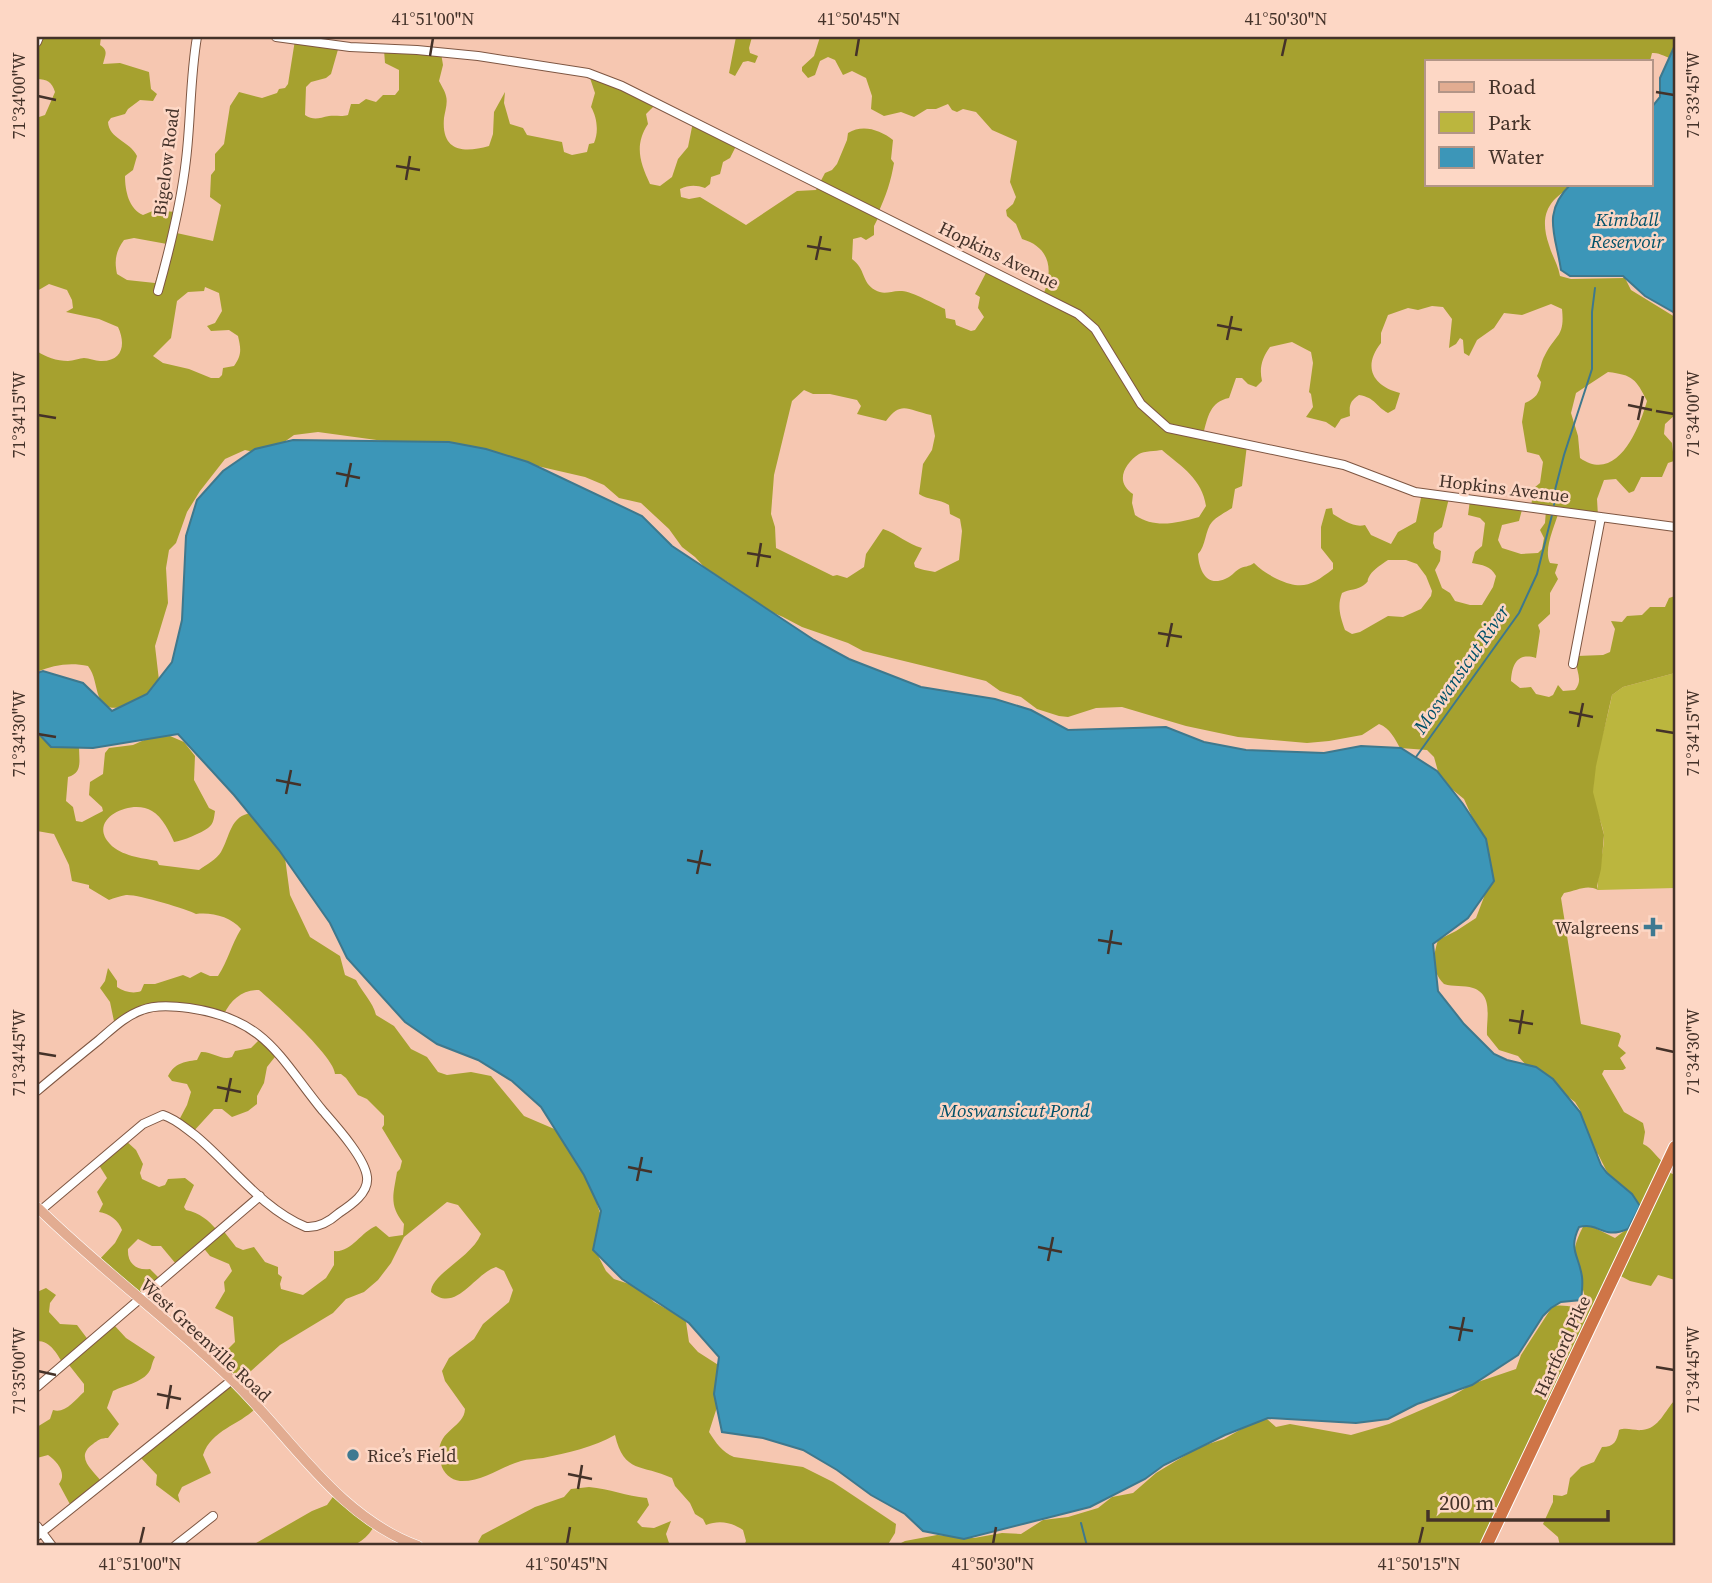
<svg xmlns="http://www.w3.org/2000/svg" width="1712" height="1583" viewBox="0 0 1712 1583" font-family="'Source Serif 4',serif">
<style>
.green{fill:#bbb63e}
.forest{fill:#a6a12f;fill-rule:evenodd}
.water{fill:#3c96b8;stroke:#3e788d;stroke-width:2}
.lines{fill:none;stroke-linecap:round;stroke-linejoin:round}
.stream{stroke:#3e788d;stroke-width:2}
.minor-casing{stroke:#7e5642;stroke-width:10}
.major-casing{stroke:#fff;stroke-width:11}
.highway-casing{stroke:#fff;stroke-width:14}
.minor{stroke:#fff;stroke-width:8}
.major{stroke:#e2ac91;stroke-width:10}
.highway{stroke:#cf7547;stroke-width:12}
.ticks{fill:none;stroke:#443229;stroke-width:2.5}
.poi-dot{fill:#3e7991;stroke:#fdd7c5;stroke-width:2.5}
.labels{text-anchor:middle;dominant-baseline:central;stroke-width:5;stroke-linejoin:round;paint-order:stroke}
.street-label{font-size:18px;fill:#443229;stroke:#fdd7c5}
.poi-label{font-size:18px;fill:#443229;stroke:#fdd7c5;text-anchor:end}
.water-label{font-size:19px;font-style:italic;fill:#015169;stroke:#fdd7c5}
.neatline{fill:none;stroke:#443229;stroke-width:2.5}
.ticks-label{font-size:18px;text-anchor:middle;fill:#443229}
</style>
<rect width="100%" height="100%" fill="#f6c7b1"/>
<path class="green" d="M 1675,673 L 1675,888 L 1598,890 C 1596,883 1604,849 1604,838 C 1604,824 1594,810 1593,796 C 1592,762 1606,728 1612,695 L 1623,687 Z"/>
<path class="forest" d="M 40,37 L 101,37 L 100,45 C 109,51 105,55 103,64 L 120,63 L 149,72 L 151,89 L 157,94 L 153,101 L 140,100 L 128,109 L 125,114 L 111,118 L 108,122 C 109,139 130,141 137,156 L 133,170 L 125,176 C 125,191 129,209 143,215 L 155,210 L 175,212 L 172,232 L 213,241 L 221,205 L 210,197 L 211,175 L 215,170 L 215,154 L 224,144 L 230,106 L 239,92 L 262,98 L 277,93 L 279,89 L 285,88 L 288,84 L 295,40 L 339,46 L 331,74 L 326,78 L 311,82 L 306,87 L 305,115 C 314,121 319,118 329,116 C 336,115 341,117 348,115 L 351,104 L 359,104 L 366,99 L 376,102 L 383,95 L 395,95 L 399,90 L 399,70 L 385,63 L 384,50 L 441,53 L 443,65 L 439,81 C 441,85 445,91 446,96 C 448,103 445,111 444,118 C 441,152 464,153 489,146 L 493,134 L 494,112 L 505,92 L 504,103 L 510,124 L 523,128 L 527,135 L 562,142 L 564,152 L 572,155 L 587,152 L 589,144 L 594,143 C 599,132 597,117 591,107 L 595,93 L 589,75 L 656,104 L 646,114 L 648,124 C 634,145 640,163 650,184 L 660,186 L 672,177 L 678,159 L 688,147 L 693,122 L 737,144 L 730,158 L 723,162 L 720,174 L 711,177 L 710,184 L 705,188 C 696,185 689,185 680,189 L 681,197 L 689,199 L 700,197 L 746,225 L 797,191 L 816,190 L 825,173 L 832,170 L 837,164 L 847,140 L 848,133 C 863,124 880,130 893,140 L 891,159 L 894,163 C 891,181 886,196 878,213 L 879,216 L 874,226 L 874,235 L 866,240 L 861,237 L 853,239 L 852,259 C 866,269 861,282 875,290 C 885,296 891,290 902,291 C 913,292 934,304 945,309 L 946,318 L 955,320 L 956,325 L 971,331 L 975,330 L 984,317 L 978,308 L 980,297 L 975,294 L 988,269 L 1043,295 C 1054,270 1050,247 1022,239 L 1016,224 L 1007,216 L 1006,210 L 1013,204 L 1016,197 L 1010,182 L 1017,141 L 992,130 L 976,112 L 963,109 L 957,112 L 952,110 L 948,104 L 936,109 L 927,109 L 914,117 L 901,112 L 884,116 L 871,109 L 872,96 L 866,78 L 852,71 L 843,75 L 835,60 L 828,57 L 820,61 L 815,75 L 808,78 L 802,71 L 802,67 L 814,56 L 820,37 L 1675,37 L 1675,58 C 1666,59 1661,52 1652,53 L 1650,61 L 1427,61 L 1427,184 L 1578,184 C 1550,197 1538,213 1549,245 C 1552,256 1558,264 1560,276 L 1571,279 L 1625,278 L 1631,290 L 1675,317 L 1675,415 L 1665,424 L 1664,434 L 1672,443 L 1674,461 L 1668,463 L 1662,477 L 1641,477 L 1634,491 L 1629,493 L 1616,479 L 1604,480 L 1597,499 L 1598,516 L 1559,511 C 1555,526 1543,549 1550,563 L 1558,564 L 1555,573 L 1558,579 L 1550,593 L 1550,614 L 1538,625 L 1540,631 L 1536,658 C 1517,652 1512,665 1511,681 L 1520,688 L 1531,687 L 1536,694 L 1549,697 L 1553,695 L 1558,685 L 1563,691 L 1575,690 C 1585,678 1573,669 1577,656 L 1603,655 L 1610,652 L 1615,629 L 1611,621 L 1622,622 L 1627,616 L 1642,615 L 1650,607 L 1665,607 L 1669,598 L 1675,596 L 1675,673 L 1623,687 L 1612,695 L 1596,766 L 1593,792 L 1604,835 L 1601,869 L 1597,886 L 1598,890 C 1586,884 1577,891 1564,893 L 1561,898 L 1581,1024 L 1619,1033 L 1621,1036 L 1618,1046 L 1626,1053 L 1620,1058 L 1626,1068 L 1623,1070 L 1604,1070 L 1602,1074 L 1624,1112 L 1643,1123 L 1645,1132 L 1643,1144 C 1654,1149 1656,1159 1667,1164 L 1666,1171 L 1675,1175 L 1675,1280 L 1658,1275 L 1651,1286 L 1630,1281 L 1617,1274 L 1488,1546 L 895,1546 L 905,1541 L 937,1535 L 974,1538 L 1002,1533 L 1021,1534 L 1043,1520 L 1068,1517 L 1098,1508 L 1112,1497 L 1133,1493 L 1156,1473 L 1199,1447 L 1224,1439 L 1259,1419 L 1267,1419 L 1276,1427 L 1290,1424 L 1351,1435 L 1389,1424 L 1451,1397 L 1472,1384 L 1516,1369 L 1521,1355 L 1552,1307 C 1564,1302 1576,1312 1586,1302 C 1579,1266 1564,1261 1585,1223 L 1615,1238 L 1632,1225 L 1638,1206 L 1613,1184 L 1598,1154 L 1588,1149 L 1580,1110 L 1575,1102 L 1527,1066 L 1518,1056 L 1499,1050 L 1487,1035 C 1486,1019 1494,995 1473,988 C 1464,985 1453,987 1444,984 C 1431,971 1433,956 1438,940 L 1456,931 L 1476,918 L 1484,897 L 1488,881 L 1476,826 L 1464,799 L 1448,786 L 1439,775 L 1434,757 L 1427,750 L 1400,748 C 1395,739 1390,728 1379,724 L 1362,735 L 1329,741 L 1307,743 L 1238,737 L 1186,726 L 1122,707 L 1096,708 L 1068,717 L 1059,716 L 1037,709 L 1021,697 L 1000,691 L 986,681 L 863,651 L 848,643 L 802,627 L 783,617 L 755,605 L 728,582 L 707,570 L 695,557 L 682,547 L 669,529 L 641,503 L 619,498 L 604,485 L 585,477 L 494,456 L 318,432 L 294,435 L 266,455 L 245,450 L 225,459 L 200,491 L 187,512 L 176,543 L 169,550 L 166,568 L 168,603 L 155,646 L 160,689 C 142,697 109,722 99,697 C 95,686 95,675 88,666 C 70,662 53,665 37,672 L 37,351 C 45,357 57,361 68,361 C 73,361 80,358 84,358 C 89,358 95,361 100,361 C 123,362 126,344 118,327 L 99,319 L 66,312 L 73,308 L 72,300 L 67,290 L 49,284 L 37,291 L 37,134 L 39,117 L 45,115 L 55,92 C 52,82 47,79 37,79 L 37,45 ZM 134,238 L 167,244 L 155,283 L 127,280 L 117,274 C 114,260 116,251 124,240 ZM 205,287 L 219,293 L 222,311 L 215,323 L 207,326 L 211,331 L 229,330 L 238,336 C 241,349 242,355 234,366 L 223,368 L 222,375 L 219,378 L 211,378 L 189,369 L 163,363 L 153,356 L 171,338 L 177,301 L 188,292 L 204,291 ZM 1551,304 L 1562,309 C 1565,337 1556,334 1545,355 C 1541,362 1541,368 1537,376 L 1541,382 C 1539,394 1536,398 1525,403 L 1522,422 L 1527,452 L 1539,455 L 1543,462 L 1540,483 L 1534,488 L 1531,506 L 1546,510 L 1545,523 L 1540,530 L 1544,538 L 1542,549 L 1538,553 L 1521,554 L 1502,548 L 1498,540 L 1502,525 L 1519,521 L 1523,506 L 1470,500 L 1468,515 L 1480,518 L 1485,523 L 1482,546 L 1475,552 L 1472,563 C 1482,565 1491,566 1496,576 L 1493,587 L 1482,605 L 1470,605 L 1455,601 L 1450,593 L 1442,588 L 1435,570 L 1440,561 L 1441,551 L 1435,548 L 1433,543 L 1434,533 L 1442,527 L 1449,498 L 1422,493 L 1416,522 L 1398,532 L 1391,544 L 1371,535 L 1365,525 C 1354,528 1343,520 1333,514 L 1332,508 L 1326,509 L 1321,527 L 1321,548 L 1333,563 L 1333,569 C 1312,585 1303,591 1277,579 C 1269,575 1261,570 1254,563 C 1249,567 1244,566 1239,569 C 1234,572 1231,577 1225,579 C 1206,587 1199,570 1198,554 C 1206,546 1205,530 1212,522 C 1216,517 1226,512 1232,508 L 1235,489 L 1242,486 L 1247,445 L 1203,435 C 1208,416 1210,402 1229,398 L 1236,378 L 1242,378 L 1248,384 L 1256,387 L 1262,381 C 1259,368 1262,358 1270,347 L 1292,342 L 1311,352 L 1313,363 L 1309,392 L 1311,394 L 1313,407 L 1306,417 L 1326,422 L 1335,428 L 1341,419 L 1350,416 C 1349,405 1350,401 1359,395 C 1376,398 1375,406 1388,413 L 1395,409 L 1400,393 C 1373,386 1362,367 1381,343 L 1381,333 L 1388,315 L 1408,308 L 1418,310 L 1432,306 L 1443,307 L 1452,319 L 1449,348 L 1456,344 L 1460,338 L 1463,340 L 1464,353 L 1469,356 L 1477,340 L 1494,328 L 1504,313 L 1522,315 ZM 1608,372 C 1633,375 1636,379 1647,401 C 1639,429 1617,484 1580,458 L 1578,436 L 1571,413 L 1576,393 ZM 804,390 L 813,394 L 830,394 L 857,400 L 861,406 L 857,414 L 886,421 C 901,400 908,410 931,415 L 935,436 L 932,450 L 923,464 L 919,494 C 928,500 939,499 949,505 L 950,514 L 960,519 L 962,531 L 959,560 L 935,572 C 929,571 919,569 915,567 L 914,563 L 922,548 C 907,544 898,534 883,529 L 866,554 L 864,567 L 847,578 L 837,575 L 833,576 L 776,548 L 775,527 L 771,514 L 774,475 L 792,401 ZM 1162,450 C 1182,467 1202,479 1206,506 L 1199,517 C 1177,523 1155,529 1135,515 L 1132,503 L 1133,494 C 1114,482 1125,463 1139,454 C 1144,451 1156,451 1162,450 ZM 1388,560 L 1406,560 L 1417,564 L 1426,576 L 1432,591 L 1431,596 L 1421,609 L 1403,617 L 1388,616 L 1360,632 L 1352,634 L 1345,630 C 1340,616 1337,606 1342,593 C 1349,589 1358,590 1364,585 C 1371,579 1365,583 1370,575 C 1374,569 1382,564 1388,560 Z
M 736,37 L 752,37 L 749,48 L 750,53 L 758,56 L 755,63 L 748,61 L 743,62 L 735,76 L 729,73 Z
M 37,722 L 79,747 C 79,760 83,773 68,777 L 66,801 L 73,807 L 76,821 L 82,822 L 103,811 L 102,807 L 89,795 L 90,782 L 103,774 L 105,753 L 109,748 L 133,745 L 151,737 L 170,736 L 184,742 L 195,756 L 194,780 L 209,808 L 215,811 C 214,817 214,824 208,828 C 201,833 183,841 174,842 C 170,833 162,816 152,811 C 132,798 86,819 110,844 C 121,856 142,858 157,861 L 159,865 L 199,870 C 206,865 217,859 221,852 C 230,837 230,815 252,813 L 283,843 L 290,895 L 310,937 L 340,956 L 345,975 L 356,980 C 362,992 373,1002 376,1015 L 394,1026 L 411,1049 L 427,1057 L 438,1072 L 447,1075 L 471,1072 L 491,1076 L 524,1116 L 566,1134 L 595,1174 L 597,1204 L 604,1225 L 593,1246 L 606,1271 L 614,1279 L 641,1288 L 654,1302 L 681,1317 L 686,1322 L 689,1342 L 698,1352 L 723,1368 L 717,1407 L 709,1432 C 716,1443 722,1452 734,1457 L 803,1467 L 833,1482 L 896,1524 L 895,1533 L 887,1546 L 744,1546 L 746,1541 L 743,1530 C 731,1522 719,1520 706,1525 L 703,1519 L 695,1514 L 690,1503 L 675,1486 L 672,1478 C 642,1464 624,1474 615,1435 C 594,1447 567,1453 543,1458 C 536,1459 528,1459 521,1461 C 500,1467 483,1482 460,1481 C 451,1480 443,1473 441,1464 C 431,1430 464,1430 465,1409 L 445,1381 L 442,1371 L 449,1358 L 474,1339 L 483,1324 L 509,1302 L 513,1290 L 504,1271 L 496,1267 C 474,1274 456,1314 431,1292 C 431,1274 472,1257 481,1234 L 458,1205 L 447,1202 L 404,1237 L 391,1263 L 378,1280 L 364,1292 L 346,1299 L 333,1313 L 280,1345 L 251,1371 L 239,1387 L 257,1407 C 239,1426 212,1429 203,1455 L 211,1473 L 182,1487 L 178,1495 L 180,1503 L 156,1485 L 157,1475 L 140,1457 L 230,1380 L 214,1363 L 235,1342 L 233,1317 L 215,1308 L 225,1291 L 224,1282 L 232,1271 L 229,1264 L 210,1256 L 202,1246 L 176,1264 L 161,1246 L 152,1246 L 138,1239 L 128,1249 C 127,1263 136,1271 150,1269 L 160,1279 L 144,1296 L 98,1261 L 115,1243 L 122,1230 C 119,1221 109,1213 99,1212 L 103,1204 L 97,1192 L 107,1178 L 97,1162 L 125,1140 L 136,1150 L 143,1164 L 140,1173 L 142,1179 L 159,1187 L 165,1185 L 168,1179 L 185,1178 L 194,1185 L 184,1207 L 186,1210 C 200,1213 208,1220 217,1230 L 222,1229 L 236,1247 L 243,1250 L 254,1247 L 265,1262 L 278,1267 L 278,1274 L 282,1277 L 280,1284 L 281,1289 L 303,1295 L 326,1278 L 334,1265 L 334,1251 C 351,1253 361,1232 376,1226 L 389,1237 L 403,1235 L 404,1224 C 389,1205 393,1196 397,1172 L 400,1169 L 402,1161 L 382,1128 L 384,1125 L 384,1116 L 367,1099 L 358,1095 L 346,1078 L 341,1074 L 335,1074 C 334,1056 274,1003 259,990 C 242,990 231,1000 224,1014 L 206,1010 L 145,1008 L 115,1026 L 110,1002 L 100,988 L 105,981 L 108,968 L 117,981 L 117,987 C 124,992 134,994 141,991 L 144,984 L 155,984 L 183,975 L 190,978 L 201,972 L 210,976 L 218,976 C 228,961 231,945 241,929 C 231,917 212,912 196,914 C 187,909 137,894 126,895 C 120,896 114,898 109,900 L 89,888 L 89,885 L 72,881 L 69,865 L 54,834 L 37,831 Z
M 261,1038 L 278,1053 L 267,1067 L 264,1083 L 257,1096 L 257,1104 L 248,1111 L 232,1117 L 222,1109 L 214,1109 L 192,1133 L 178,1122 L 187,1105 L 191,1092 L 187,1084 L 172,1081 L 168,1076 C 175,1063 183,1062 197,1060 L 201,1052 C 212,1051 221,1061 232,1057 L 235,1051 L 251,1048 Z
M 46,1288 L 56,1295 L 50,1303 L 49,1312 L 60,1324 L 77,1325 L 92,1345 L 115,1326 L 126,1338 L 155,1357 C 153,1360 152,1364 151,1368 C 146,1382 125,1385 113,1391 L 107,1408 L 119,1424 L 108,1438 C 101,1438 98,1440 93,1444 C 73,1458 95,1471 104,1485 L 72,1508 L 59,1484 C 67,1474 58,1462 48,1455 L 37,1458 L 37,1427 L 50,1419 L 53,1410 C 65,1414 75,1400 84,1392 L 84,1384 L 69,1365 L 64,1366 C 58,1355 51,1341 37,1341 L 37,1292 Z
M 1675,1400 L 1675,1546 L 1560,1546 L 1558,1537 L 1543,1524 L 1553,1502 L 1553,1495 L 1562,1496 L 1567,1494 L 1570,1478 L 1581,1467 L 1594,1462 L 1602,1447 C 1614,1447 1617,1441 1619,1430 C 1627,1427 1634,1431 1642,1430 C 1659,1429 1665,1410 1675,1400 Z
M 589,1487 C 610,1489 626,1496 647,1498 L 649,1505 L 637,1522 L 642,1527 L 654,1528 L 671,1521 L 666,1534 L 670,1546 L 626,1546 L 620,1544 L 611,1546 L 482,1546 L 478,1542 L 482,1535 L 535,1507 L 564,1497 L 571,1489 Z
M 335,1494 L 375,1525 C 366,1541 348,1554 329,1543 L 315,1546 L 251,1546 L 312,1511 L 327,1505 Z"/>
<path class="water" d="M 1675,45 L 1675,313 L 1645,296 L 1623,276 L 1570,276 L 1561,270 C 1556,235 1541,213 1571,184 L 1651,184 L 1651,108 L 1660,97 L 1660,78 Z
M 293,440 L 449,442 L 486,449 L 528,462 L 642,516 L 672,546 L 814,640 L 849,659 L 921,687 L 995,699 L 1031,710 L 1068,730 L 1166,727 L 1204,742 L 1246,750 L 1324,753 L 1361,746 L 1401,748 L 1437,771 L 1463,804 L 1486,839 L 1494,881 L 1468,918 L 1433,944 L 1438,991 L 1464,1024 L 1494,1054 L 1507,1060 L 1536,1067 L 1553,1079 L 1580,1112 L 1601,1165 L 1607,1173 L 1632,1194 L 1640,1206 L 1628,1229 C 1601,1240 1601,1222 1579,1227 C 1568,1250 1579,1255 1582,1277 C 1583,1284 1582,1292 1581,1300 L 1561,1302 L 1551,1308 L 1543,1316 L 1518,1355 L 1472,1385 L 1417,1404 L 1388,1419 L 1356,1423 L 1268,1418 L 1225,1435 L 1164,1465 L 1145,1479 L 1090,1507 L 964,1539 L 923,1531 L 905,1514 L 871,1495 L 837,1470 L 803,1450 L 763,1438 L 722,1432 L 714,1394 L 719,1357 L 689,1323 L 622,1279 L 593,1250 L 601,1211 L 584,1175 L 541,1107 L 512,1081 L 478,1060 L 437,1044 L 405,1022 L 347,958 L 330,923 L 279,850 L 234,795 L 178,734 L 93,748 L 51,747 L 37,732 L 37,673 L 43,671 L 83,683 L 112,711 L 147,694 L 172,662 L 182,620 L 186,536 L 197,500 L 223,471 L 255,449 Z"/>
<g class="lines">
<path class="stream" d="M 1554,505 L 1555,490 L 1564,455 L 1592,369 L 1592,312 L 1595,288
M 1416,757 L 1519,613 L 1537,574 L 1552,515
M 1081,1523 L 1087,1546"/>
<defs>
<path id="minor" d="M 276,37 L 350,47 L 417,50 L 478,56 L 588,73 L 622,86 L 1078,314 L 1095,329 L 1141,404 L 1168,428 L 1344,465 L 1415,492 L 1675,527
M 37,42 L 39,37
M 158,291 C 170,248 181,204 186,160 C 191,119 190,78 197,37
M 1573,664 L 1601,517
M 37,1091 C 57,1074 78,1057 99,1040 C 112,1029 125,1016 142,1010 C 156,1004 175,1006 189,1008 C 266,1019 279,1057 323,1111 C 336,1126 365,1158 367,1177 C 369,1193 351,1205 339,1213 C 330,1221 319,1228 306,1227 C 262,1209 231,1165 196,1136 C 185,1128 176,1119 163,1115 L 143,1124 L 40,1211
M 37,1387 L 260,1196
M 37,1526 L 52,1546
M 37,1536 L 232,1380
M 175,1546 L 213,1516"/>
<path id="major" d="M 37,1207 C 98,1267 167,1318 229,1377 C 290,1435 336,1516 418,1546"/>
<path id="highway" d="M 1486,1546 L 1675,1147"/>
</defs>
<use href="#minor" class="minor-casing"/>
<use href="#major" class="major-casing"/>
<use href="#highway" class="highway-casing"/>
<use href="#minor" class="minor"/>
<use href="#major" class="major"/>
<use href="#highway" class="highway"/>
</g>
<path class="ticks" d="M 430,56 L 433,38M 856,56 L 859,38M 1282,56 L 1286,38M 1656,92 L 1674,95M 38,96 L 56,100M 396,166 L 420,170M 406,180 L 410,156M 807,246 L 831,250M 816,260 L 821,236M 1217,325 L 1242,330M 1227,340 L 1232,316M 1628,405 L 1652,410M 1656,411 L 1674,414M 38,415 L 56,418M 1638,420 L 1643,396M 336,473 L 360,478M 346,487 L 351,463M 747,553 L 771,557M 757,567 L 761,543M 1158,633 L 1182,637M 1167,647 L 1172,623M 1569,712 L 1593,717M 1578,727 L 1583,703M 1656,730 L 1674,733M 38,734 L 56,737M 276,780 L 301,785M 286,794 L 291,770M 687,860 L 711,865M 697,874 L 702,850M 1098,940 L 1122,944M 1108,954 L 1112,930M 1509,1020 L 1533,1024M 1519,1034 L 1523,1010M 1656,1048 L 1674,1052M 38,1053 L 56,1056M 217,1087 L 241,1092M 226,1102 L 231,1078M 628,1167 L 652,1172M 637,1181 L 642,1157M 1038,1247 L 1062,1252M 1048,1261 L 1053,1237M 1449,1327 L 1473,1331M 1459,1341 L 1464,1317M 1656,1367 L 1674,1370M 38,1371 L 56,1375M 157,1394 L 181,1399M 167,1409 L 171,1385M 568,1474 L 592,1479M 578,1489 L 582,1465M 140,1544 L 144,1527M 567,1544 L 570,1527M 993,1544 L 996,1527M 1419,1544 L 1423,1527"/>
<g class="poi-dot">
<path d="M1649.5 916.5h7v7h7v7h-7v7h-7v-7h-7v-7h7z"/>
<circle cx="353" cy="1455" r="7"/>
</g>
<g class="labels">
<g class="street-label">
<text transform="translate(166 162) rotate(-83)">Bigelow Road</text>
<text transform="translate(999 255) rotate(26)">Hopkins Avenue</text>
<text transform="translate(1504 488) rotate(7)">Hopkins Avenue</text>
<text transform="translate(206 1340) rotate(43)">West Greenville Road</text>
<text transform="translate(1562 1346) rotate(-65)">Hartford Pike</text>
</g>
<g class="poi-label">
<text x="1639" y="927">Walgreens</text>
<text x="367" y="1455" text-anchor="start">Rice’s Field</text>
</g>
<g class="water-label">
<text x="1627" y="219">Kimball<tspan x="1627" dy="22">Reservoir</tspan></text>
<text transform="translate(1461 669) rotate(-55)">Moswansicut River</text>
<text x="1015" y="1110">Moswansicut Pond</text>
</g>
</g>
<rect width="1712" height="1583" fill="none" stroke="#fdd7c5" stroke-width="77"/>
<rect x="1425" y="60" width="228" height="126" fill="#fdd7c5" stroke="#b39587" stroke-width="2"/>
<rect x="1439" y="82" width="35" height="10" fill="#e2ac91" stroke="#b39587" stroke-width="2"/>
<text x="1488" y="94" font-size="21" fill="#443229">Road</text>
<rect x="1439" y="112" width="35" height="21" fill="#bbb63e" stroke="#b39587" stroke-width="2"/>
<text x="1488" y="130" font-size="21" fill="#443229">Park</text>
<rect x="1439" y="147" width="35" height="21" fill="#3c96b8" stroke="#b39587" stroke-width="2"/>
<text x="1488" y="164" font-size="21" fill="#443229">Water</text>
<path d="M1428 1510v10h180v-10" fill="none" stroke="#443229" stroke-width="3.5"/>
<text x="1439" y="1510" font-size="21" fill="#443229" stroke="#fdd7c5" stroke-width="5" paint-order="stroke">200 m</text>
<rect x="38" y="38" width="1636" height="1506" class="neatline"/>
<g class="ticks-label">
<text x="433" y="25">41°51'00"N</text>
<text x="859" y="25">41°50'45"N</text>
<text x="1286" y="25">41°50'30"N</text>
<text transform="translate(1693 95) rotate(-90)" y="6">71°33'45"W</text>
<text transform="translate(19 96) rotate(-90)" y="6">71°34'00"W</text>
<text transform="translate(1693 414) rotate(-90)" y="6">71°34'00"W</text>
<text transform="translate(19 415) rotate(-90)" y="6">71°34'15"W</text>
<text transform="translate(1693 733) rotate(-90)" y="6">71°34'15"W</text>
<text transform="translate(19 734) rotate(-90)" y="6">71°34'30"W</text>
<text transform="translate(1693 1052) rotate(-90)" y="6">71°34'30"W</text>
<text transform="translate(19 1053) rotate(-90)" y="6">71°34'45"W</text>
<text transform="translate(1693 1370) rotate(-90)" y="6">71°34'45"W</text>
<text transform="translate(19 1371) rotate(-90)" y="6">71°35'00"W</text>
<text x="140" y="1570">41°51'00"N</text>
<text x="567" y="1570">41°50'45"N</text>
<text x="993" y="1570">41°50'30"N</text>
<text x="1419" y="1570">41°50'15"N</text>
</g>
</svg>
